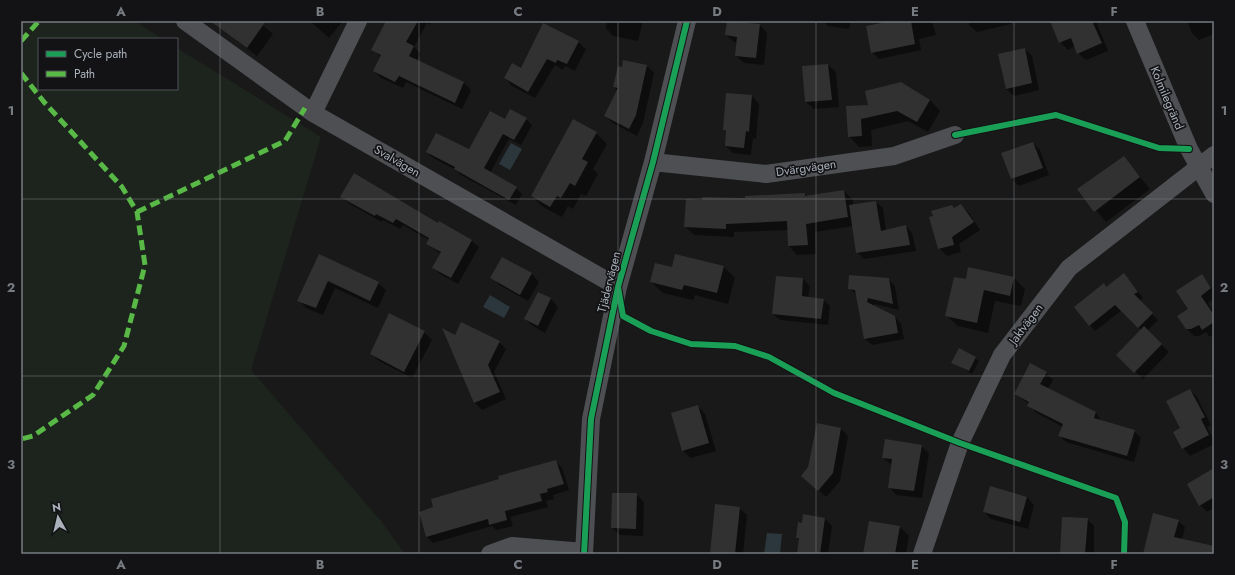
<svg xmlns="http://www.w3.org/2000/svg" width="1235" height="575" viewBox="0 0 1235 575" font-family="Jost,sans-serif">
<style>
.green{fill:#1d241d}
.water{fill:#2b373c}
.shadow{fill:#0007}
.building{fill:#313131}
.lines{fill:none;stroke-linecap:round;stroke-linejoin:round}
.minor{stroke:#4d4f52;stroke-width:18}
.quiet{stroke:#58b947;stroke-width:5;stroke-dasharray:10 5;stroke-linecap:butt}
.cycleway-casing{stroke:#131315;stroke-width:8}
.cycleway{stroke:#1a9f57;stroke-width:6}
.grid{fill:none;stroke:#777c82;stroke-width:1;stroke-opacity:0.55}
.labels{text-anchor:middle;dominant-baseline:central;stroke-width:3.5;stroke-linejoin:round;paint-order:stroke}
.street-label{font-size:12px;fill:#aab1bb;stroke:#131315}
.neatline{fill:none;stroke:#777c82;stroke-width:1.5}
.grid-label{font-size:13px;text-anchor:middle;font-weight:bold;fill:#777c82}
</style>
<rect width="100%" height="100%" fill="#191919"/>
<path class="green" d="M 21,21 L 134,21 L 163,39 L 39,39 L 39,89 L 177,89 L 177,48 L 321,137 L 251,370 L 381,521 L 405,554 L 21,554 Z"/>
<path class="water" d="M 511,143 L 522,149 L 510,170 L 499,164 Z
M 490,295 L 510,307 L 504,318 L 483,307 Z
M 767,533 L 782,534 L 780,554 L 764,554 Z"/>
<path class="shadow" d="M 211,21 L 258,21 L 273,34 L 257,56 Z
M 310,21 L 343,21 L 329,38 Z
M 388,21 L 432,21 L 430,25 L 427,23 L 414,47 L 421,54 L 417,61 L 464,83 L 471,90 L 462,109 L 406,82 L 403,88 L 381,78 L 374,70 L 381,57 L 372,49 Z
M 607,21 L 643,21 L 638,41 L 613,36 L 606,28 Z
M 823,21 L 851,21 L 849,29 L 828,26 Z
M 895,21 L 932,21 L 936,35 L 919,39 L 921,50 L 879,59 L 872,52 Z
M 969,21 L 1011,21 L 1011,24 L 977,32 L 969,25 Z
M 1058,21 L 1096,21 L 1108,51 L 1086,60 L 1078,53 L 1075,46 L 1068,50 L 1060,42 Z
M 1187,21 L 1214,21 L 1214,34 L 1199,40 L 1192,33 Z
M 760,25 L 767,33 L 764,65 L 744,63 L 736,56 L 738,43 L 734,42 L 726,35 Z
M 578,42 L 586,49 L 575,71 L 565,66 L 563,70 L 555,65 L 535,98 L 512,86 L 505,78 Z
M 1025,49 L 1032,56 L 1039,90 L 1014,96 L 1006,89 Z
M 828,65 L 836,72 L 839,107 L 814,109 L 806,102 Z
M 647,66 L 654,73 L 643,123 L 637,136 L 613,123 L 605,116 L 618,91 L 614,87 Z
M 752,96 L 759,104 L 756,139 L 753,138 L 751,155 L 733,153 L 726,146 L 727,132 L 724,129 Z
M 930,100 L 940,111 L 928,132 L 908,121 L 871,130 L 872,146 L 859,147 L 849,136 L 847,107 Z
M 526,119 L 532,125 L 521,145 L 509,139 L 490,173 L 516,188 L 522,194 L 516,205 L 461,175 L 456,170 L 433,158 L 427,152 L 469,150 L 505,120 Z
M 596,133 L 607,144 L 593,169 L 598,174 L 586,196 L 581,194 L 573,209 L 568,206 L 562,217 L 543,207 L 532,196 Z
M 1033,143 L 1040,150 L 1049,175 L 1019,186 L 1012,179 Z
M 1123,157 L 1150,189 L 1106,222 L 1078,189 Z
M 844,191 L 853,200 L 853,205 L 876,202 L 883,208 L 886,231 L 906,226 L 912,233 L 916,251 L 864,259 L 857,252 L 853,226 L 815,232 L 816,254 L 797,255 L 789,246 L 788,230 L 734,232 L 734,237 L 694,235 L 685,226 L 746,199 L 805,194 L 808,197 Z
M 342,197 L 438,224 L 439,222 L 472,241 L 479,247 L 458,284 L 440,274 L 433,268 L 441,254 L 427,244 L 429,240 L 403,225 L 400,229 L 383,220 L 382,222 L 348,203 Z
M 961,205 L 969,213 L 980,230 L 959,244 L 961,252 L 947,256 L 939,248 L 934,216 Z
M 320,255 L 378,283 L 386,290 L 378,308 L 335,288 L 323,315 L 306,308 L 299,300 Z
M 503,258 L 532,274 L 539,282 L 528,301 L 499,285 L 492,277 Z
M 724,267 L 735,278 L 728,304 L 695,295 L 693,300 L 663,293 L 651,282 L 672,268 Z
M 1201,275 L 1214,290 L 1214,299 L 1208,303 L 1214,313 L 1214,334 L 1210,337 L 1206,332 L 1199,336 L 1194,336 L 1186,328 L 1189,310 Z
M 776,277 L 803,279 L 810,286 L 808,298 L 823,300 L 830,306 L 828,325 L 780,320 L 773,314 Z
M 1014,278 L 1025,289 L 1021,306 L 995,301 L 988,333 L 958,326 L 946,315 L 966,281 Z
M 888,279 L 895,286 L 899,310 L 874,304 L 874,307 L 895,317 L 901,324 L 904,339 L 872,345 L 865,339 L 857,295 L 849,288 Z
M 1130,281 L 1143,298 L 1139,301 L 1158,320 L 1147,331 L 1169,352 L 1143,379 L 1117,355 L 1141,330 L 1122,310 L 1095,331 L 1090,325 L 1107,288 Z
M 538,293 L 551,299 L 558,307 L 545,333 L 533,326 L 525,319 Z
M 444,330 L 455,336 L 499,342 L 506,349 L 494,372 L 506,399 L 482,410 L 475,403 Z
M 424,332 L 432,340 L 412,378 L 379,361 L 371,354 Z
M 975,358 L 979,361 L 972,374 L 953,363 Z
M 1046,373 L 1053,380 L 1048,389 L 1096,413 L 1102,422 L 1134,431 L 1141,438 L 1134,462 L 1066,442 L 1059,435 L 1063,427 L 1035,412 L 1029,404 L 1015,394 Z
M 1190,390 L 1197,397 L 1211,425 L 1207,427 L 1214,440 L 1214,444 L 1190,456 L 1183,448 L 1181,429 Z
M 698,406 L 705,414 L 716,451 L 691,458 L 683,451 Z
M 841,429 L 848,436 L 840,481 L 826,497 L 810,483 Z
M 921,446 L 929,453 L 922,498 L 896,495 L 889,487 L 892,465 L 883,458 Z
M 555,461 L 562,468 L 569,490 L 553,495 L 554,499 L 546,501 L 548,507 L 510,517 L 513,526 L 496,530 L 492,526 L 433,543 L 427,537 L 435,508 L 500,479 Z
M 1214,469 L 1214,508 L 1207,512 L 1200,505 Z
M 636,494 L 644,502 L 643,536 L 620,535 L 612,528 Z
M 1027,497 L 1034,505 L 1028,529 L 991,519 L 984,512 Z
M 739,508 L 747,515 L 743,554 L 719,551 Z
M 825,519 L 832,526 L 828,554 L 799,554 L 800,541 L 797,538 L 802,524 Z
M 1087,519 L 1094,526 L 1094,554 L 1061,554 Z
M 1178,521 L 1185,527 L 1182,539 L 1208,554 L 1144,554 Z
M 900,527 L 909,536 L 906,554 L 864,554 Z"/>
<path class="building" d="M 210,21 L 266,21 L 247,48 Z
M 386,21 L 418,21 L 406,42 L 414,46 L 409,56 L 464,82 L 455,103 L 399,76 L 395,82 L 373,71 L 381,55 L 371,50 Z
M 727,21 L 760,24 L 756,58 L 735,56 L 737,37 L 725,35 Z
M 891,21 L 911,21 L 915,44 L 871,53 L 866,26 Z
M 1050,21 L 1092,21 L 1102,43 L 1077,54 L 1071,38 L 1059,43 Z
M 543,23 L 579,41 L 567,64 L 557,60 L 556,63 L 547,59 L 528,92 L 504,78 L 512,63 L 521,68 Z
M 1025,48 L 1032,83 L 1006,89 L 998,54 Z
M 623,60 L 647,65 L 636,115 L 629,129 L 604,116 L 618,88 L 613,87 L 618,66 L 622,67 Z
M 828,64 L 832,100 L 805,102 L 802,66 Z
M 901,82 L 930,100 L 917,122 L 897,111 L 861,119 L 862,136 L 848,137 L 846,106 L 868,105 L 865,91 Z
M 726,93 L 752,95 L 749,132 L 746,131 L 744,148 L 725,146 L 726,130 L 723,130 Z
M 510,109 L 527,118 L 514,140 L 503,134 L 484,168 L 517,187 L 509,200 L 454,169 L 455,167 L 426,152 L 436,133 L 469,149 L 490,111 L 505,119 Z
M 573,119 L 597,132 L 582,159 L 588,162 L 575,186 L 570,183 L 561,198 L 557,196 L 550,207 L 531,196 Z
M 1033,142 L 1043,168 L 1011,179 L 1001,153 Z
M 1124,156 L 1140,177 L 1094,212 L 1077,189 Z
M 354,173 L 438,223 L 439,221 L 472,240 L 451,278 L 432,268 L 441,252 L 426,244 L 429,238 L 396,219 L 393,223 L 376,214 L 375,216 L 340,197 Z
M 844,190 L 848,217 L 806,224 L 808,245 L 788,246 L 787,221 L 726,224 L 726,229 L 684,227 L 686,199 L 702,200 L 702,197 L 745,198 L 745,196 L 805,193 L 805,196 Z
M 876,201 L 881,231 L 906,225 L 910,245 L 856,253 L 849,205 Z
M 961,204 L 974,222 L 952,237 L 954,245 L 938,249 L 929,217 L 933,216 L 931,211 L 952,205 L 954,208 Z
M 319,254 L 379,282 L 370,301 L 328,281 L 316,308 L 297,301 Z
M 675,254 L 724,266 L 717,293 L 684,285 L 682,290 L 650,282 L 655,263 L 672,267 Z
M 502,257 L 532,273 L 520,295 L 490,278 Z
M 968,267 L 1014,277 L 1010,296 L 984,290 L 977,323 L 945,316 L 954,277 L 966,279 Z
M 1124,273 L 1138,292 L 1134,294 L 1153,313 L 1138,328 L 1115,305 L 1089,326 L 1074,307 L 1104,283 L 1106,287 Z
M 1202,274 L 1211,288 L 1201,296 L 1214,315 L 1214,322 L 1202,330 L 1199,325 L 1191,329 L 1186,329 L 1177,316 L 1188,309 L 1176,291 Z
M 849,275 L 889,278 L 893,304 L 868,298 L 867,302 L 895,316 L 898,333 L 864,339 L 855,290 L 848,289 Z
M 776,276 L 803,278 L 802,296 L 824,299 L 821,319 L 772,314 Z
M 538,292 L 551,298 L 538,326 L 524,319 Z
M 389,313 L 425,331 L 404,372 L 370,354 Z
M 461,322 L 500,341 L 488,365 L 500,392 L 474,403 L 442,328 L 455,335 Z
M 1144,326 L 1162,344 L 1134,373 L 1116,355 Z
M 959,348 L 976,357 L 969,371 L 951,363 Z
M 1030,363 L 1047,372 L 1040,384 L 1096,412 L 1094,418 L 1135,430 L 1127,456 L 1058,436 L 1063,424 L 1027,406 L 1029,402 L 1014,394 Z
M 1190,389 L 1205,417 L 1201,419 L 1209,435 L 1182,449 L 1173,432 L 1180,428 L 1166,401 Z
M 698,405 L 709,443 L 682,451 L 671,413 Z
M 817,423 L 841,428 L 833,473 L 818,491 L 801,476 L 808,467 Z
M 885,439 L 922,445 L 914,491 L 888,488 L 892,459 L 882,458 Z
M 556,460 L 564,484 L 547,489 L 548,492 L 540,494 L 542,501 L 505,511 L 507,520 L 489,525 L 488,519 L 426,537 L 419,512 L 433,507 L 431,499 L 499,479 L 498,476 Z
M 1214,468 L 1214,497 L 1199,506 L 1187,484 Z
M 990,486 L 1027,497 L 1020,522 L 983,512 Z
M 612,493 L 637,493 L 636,529 L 611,528 Z
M 715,504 L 740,507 L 735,554 L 710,554 Z
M 1153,513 L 1179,520 L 1174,537 L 1214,546 L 1214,554 L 1143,554 Z
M 803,514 L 825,518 L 820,554 L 797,554 L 799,538 L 796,538 L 798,522 L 802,523 Z
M 1062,517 L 1088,518 L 1085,554 L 1060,554 Z
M 869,521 L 900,526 L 895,554 L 863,554 Z"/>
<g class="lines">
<path class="minor" d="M 185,21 L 313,113 L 618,287
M 1135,21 L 1189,149 L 1214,194
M 313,113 L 358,21
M 653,162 L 766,174 L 894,156 L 955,135
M 490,554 L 512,546 L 584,552
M 584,554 L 591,419 L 618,287 L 653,162 L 687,21
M 922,554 L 960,443 L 1002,355 L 1069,268 L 1214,155"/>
<path class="quiet" d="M 21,41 L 39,21
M 21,73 L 44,102 L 122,187 L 137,212 L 145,265 L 124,346 L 93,395 L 33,436 L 21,439
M 137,212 L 285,141 L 305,108"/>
<defs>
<path id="cycleway" d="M 955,135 L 1056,115 L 1159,148 L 1189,149
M 618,287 L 623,316 L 651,331 L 691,344 L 735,346 L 769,357 L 834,393 L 960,443 L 1116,498 L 1125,522 L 1124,554
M 584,554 L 591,419 L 618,287 L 653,162 L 687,21"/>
</defs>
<use href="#cycleway" class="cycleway-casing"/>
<use href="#cycleway" class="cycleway"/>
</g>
<path class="grid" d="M 220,21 L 220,554M 419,21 L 419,554M 618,21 L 618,554M 816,21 L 816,554M 1014,21 L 1014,554M 21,199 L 1214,199M 21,376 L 1214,376"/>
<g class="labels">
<g class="street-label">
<text transform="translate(1167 98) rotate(67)">Kolmilegränd</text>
<text transform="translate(397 161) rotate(30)">Svalvägen</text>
<text transform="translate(806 168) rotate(-8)">Dvärgvägen</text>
<text transform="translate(609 282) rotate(-76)">Tjädervägen</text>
<text transform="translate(1026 324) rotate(-53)">Jaktvägen</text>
</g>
</g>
<rect width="1235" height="575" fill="none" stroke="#131315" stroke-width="44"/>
<rect x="38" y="38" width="140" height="52" fill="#131315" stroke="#4f5257"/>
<rect x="46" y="51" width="20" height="6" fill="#1a9f57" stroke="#4f5257"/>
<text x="74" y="58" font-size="12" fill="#aab1bb">Cycle path</text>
<rect x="46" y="71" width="20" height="6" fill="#58b947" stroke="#4f5257"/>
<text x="74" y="78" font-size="12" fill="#aab1bb">Path</text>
<g transform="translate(58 517) rotate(352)" stroke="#131315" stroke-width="3" paint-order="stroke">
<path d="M0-3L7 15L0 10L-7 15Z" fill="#aab1bb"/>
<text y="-6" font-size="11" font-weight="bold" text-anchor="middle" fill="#aab1bb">N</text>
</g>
<rect x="22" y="22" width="1191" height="531" class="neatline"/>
<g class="grid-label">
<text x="121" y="16">A</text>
<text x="320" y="16">B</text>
<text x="518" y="16">C</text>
<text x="717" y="16">D</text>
<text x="915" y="16">E</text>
<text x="1114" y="16">F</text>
<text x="11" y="115">1</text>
<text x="1224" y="115">1</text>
<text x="11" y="292">2</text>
<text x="1224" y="292">2</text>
<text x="11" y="469">3</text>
<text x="1224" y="469">3</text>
<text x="121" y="569">A</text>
<text x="320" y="569">B</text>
<text x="518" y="569">C</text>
<text x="717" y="569">D</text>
<text x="915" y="569">E</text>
<text x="1114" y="569">F</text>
</g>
</svg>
